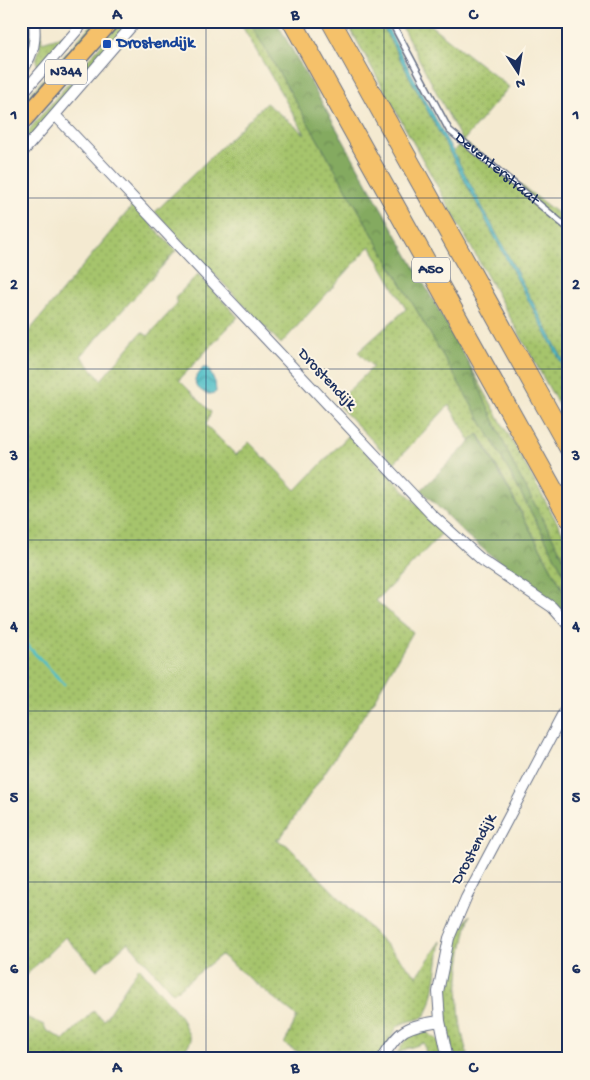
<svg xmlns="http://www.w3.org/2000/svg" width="590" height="1080" viewBox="0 0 590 1080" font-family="'Gochi Hand',sans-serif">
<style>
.grass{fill:url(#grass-dots);stroke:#607a65}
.forest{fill:url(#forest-crowns);stroke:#506c5f}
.water{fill:url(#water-waves);stroke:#367792}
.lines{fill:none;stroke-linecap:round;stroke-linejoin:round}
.stream{stroke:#51bfc7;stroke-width:3}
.lane-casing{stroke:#677086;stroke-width:8}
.street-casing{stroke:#677086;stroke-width:12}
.primary-casing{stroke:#677086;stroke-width:19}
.highway-casing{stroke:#677086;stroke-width:21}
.lane{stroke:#fff;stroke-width:5}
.street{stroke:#fff;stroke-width:10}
.primary{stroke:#f5c16b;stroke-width:16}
.highway{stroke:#f5c16b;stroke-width:19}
.grid{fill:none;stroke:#1b2f5e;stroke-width:1;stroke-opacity:0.55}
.transit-dot{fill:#1a4fb4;stroke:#fcf5e5;stroke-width:2}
.labels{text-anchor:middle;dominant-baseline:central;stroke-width:4;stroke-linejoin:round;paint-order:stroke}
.shield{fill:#fcf5e5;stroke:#5e6a86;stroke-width:1}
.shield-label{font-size:15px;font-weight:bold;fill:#1b2f5e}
.transit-label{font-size:16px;font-weight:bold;fill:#164399;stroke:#fcf5e5;text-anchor:start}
.street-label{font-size:16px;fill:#1b2f5e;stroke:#fcf5e5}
.neatline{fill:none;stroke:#1b2f5e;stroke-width:2}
.grid-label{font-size:16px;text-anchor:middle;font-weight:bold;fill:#1b2f5e}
</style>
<defs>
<pattern id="grass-dots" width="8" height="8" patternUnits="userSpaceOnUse" patternTransform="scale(1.25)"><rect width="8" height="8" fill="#a6c46c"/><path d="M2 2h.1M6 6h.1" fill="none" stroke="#86a05c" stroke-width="1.8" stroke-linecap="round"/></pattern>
<pattern id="forest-crowns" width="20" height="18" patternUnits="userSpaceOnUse" patternTransform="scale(1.25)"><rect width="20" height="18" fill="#84aa60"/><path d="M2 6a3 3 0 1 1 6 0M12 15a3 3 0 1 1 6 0" fill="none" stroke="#6b8b52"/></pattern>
<pattern id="water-waves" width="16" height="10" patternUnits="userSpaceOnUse" patternTransform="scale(1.25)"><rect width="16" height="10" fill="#51bfc7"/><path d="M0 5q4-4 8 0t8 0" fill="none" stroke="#429ca5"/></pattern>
</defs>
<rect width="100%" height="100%" fill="#fcf5e5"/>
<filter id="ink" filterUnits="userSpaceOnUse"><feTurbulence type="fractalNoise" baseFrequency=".02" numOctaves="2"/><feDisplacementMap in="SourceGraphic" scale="10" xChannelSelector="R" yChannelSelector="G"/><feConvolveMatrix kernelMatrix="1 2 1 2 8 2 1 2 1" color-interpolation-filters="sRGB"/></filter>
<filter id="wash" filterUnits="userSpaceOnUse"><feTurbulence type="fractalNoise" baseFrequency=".0096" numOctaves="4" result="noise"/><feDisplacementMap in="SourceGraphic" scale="20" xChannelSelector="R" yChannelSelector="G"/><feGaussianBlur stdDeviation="1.12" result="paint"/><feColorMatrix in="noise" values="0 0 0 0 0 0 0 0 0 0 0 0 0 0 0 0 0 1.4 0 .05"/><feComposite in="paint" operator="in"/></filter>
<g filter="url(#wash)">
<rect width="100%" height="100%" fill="#f4ead1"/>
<path class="grass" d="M 21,21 L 30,21 L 32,43 L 21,60 Z
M 38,21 L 40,21 L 42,42 L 65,35 L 38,67 L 36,60 L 40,48 Z
M 95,21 L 103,21 L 21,114 L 21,104 Z
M 121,21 L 133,21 L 21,148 L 21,139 Z
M 239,21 L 249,21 L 497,449 L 569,583 L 569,601 L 479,434 L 470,441 L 449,405 L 394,463 L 336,403 L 373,367 L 358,352 L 406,309 L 370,246 L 281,344 L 155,212 L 266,103 L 305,134 Z
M 346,21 L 380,21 L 569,377 L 569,424 Z
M 399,21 L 425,21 L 509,87 L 463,141 L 569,222 L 569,371 L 453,152 L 462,141 Z
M 133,205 L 176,251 L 81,356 L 101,380 L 142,332 L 148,336 L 178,303 L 175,298 L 198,274 L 238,317 L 179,380 L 211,412 L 206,425 L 236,455 L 249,442 L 296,490 L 349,435 L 444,531 L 376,601 L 413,632 L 372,703 L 281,837 L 276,840 L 287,845 L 417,976 L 441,941 C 438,956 434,1011 423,1017 C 414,1022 405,1020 397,1027 L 378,1059 L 311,1059 L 284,1044 L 297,1017 L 221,955 L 173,993 L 128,942 L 97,970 L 65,937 L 21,980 L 21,341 Z
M 468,362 L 569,544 L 569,568 L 514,466 Z
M 470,915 C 457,964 453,1011 469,1059 L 454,1059 C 438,1006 439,962 470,915 Z
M 139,967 L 181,1017 L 191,1040 L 180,1059 L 21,1059 L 21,1015 L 44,1025 L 46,1030 L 64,1040 L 93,1011 L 104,1020 Z
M 426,1032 L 438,1040 L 443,1059 L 427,1059 L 424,1043 L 406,1049 L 396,1055 L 408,1036 Z"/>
<path class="forest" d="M 249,21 L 276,21 L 468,362 L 514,466 L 569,568 L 569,583 L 497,449 Z
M 478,434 L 569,601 L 569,620 L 465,534 L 421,490 Z"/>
<path class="water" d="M 380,21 L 384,21 L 569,371 L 569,377 Z
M 203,368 L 208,368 L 215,382 L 216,392 C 207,397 203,392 196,386 L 195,379 Z"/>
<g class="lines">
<path class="stream" d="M 21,639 L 64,684"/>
</g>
</g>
<g filter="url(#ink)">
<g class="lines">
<defs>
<g id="lane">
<path id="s1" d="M 391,21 L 449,130 L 569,229"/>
</g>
<path id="street" d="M 23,70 C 34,52 36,41 34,21
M 21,95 L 85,21
M 55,115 L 431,514 L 482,560 L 552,607 L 569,626
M 21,154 L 136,21
M 382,1059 C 399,1029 406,1026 440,1021
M 448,1059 L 440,1021 L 438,992 L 449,938 L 466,898 L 569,703"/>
<path id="primary" d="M 21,123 L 111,21"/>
<path id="highway" d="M 292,21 L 569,518
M 331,21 L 569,448"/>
</defs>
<use href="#lane" class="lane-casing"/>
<use href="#street" class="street-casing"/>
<use href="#primary" class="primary-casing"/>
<use href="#highway" class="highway-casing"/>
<use href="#lane" class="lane"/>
<use href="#street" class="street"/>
<use href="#primary" class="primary"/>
<use href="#highway" class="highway"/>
</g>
</g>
<path class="grid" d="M 206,21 L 206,1059M 384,21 L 384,1059M 21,198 L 569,198M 21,369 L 569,369M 21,540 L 569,540M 21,711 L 569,711M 21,882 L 569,882"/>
<rect class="transit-dot" x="102" y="39" width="10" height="10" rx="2.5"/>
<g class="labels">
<g class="shield">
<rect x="45" y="59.5" width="42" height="25" rx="4"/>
<rect x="412" y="257.5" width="38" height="25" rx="4"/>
</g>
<g class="shield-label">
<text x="66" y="72">N344</text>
<text x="431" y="270">A50</text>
</g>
<g class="transit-label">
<text x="117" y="44">Drostendijk</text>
</g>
<g class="street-label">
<text stroke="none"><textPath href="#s1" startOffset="185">Deventerstraat</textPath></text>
<text transform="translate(326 380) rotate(47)">Drostendijk</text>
<text transform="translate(475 850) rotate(-62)">Drostendijk</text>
</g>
</g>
<rect width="590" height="1080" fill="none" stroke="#fcf5e5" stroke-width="55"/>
<g transform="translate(518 72) rotate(168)" stroke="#fcf5e5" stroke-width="4" paint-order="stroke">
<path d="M0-4L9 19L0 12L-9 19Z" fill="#1b2f5e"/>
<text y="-8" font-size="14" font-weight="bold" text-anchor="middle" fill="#1b2f5e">N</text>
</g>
<rect x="28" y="28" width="534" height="1024" class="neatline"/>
<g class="grid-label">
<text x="117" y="19">A</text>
<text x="295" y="19">B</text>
<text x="473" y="19">C</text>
<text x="14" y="119">1</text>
<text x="576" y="119">1</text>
<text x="14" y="289">2</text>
<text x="576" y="289">2</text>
<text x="14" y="460">3</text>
<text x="576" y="460">3</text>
<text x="14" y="631">4</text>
<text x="576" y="631">4</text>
<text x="14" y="802">5</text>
<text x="576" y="802">5</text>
<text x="14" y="973">6</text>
<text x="576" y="973">6</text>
<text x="117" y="1072">A</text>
<text x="295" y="1072">B</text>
<text x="473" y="1072">C</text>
</g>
</svg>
